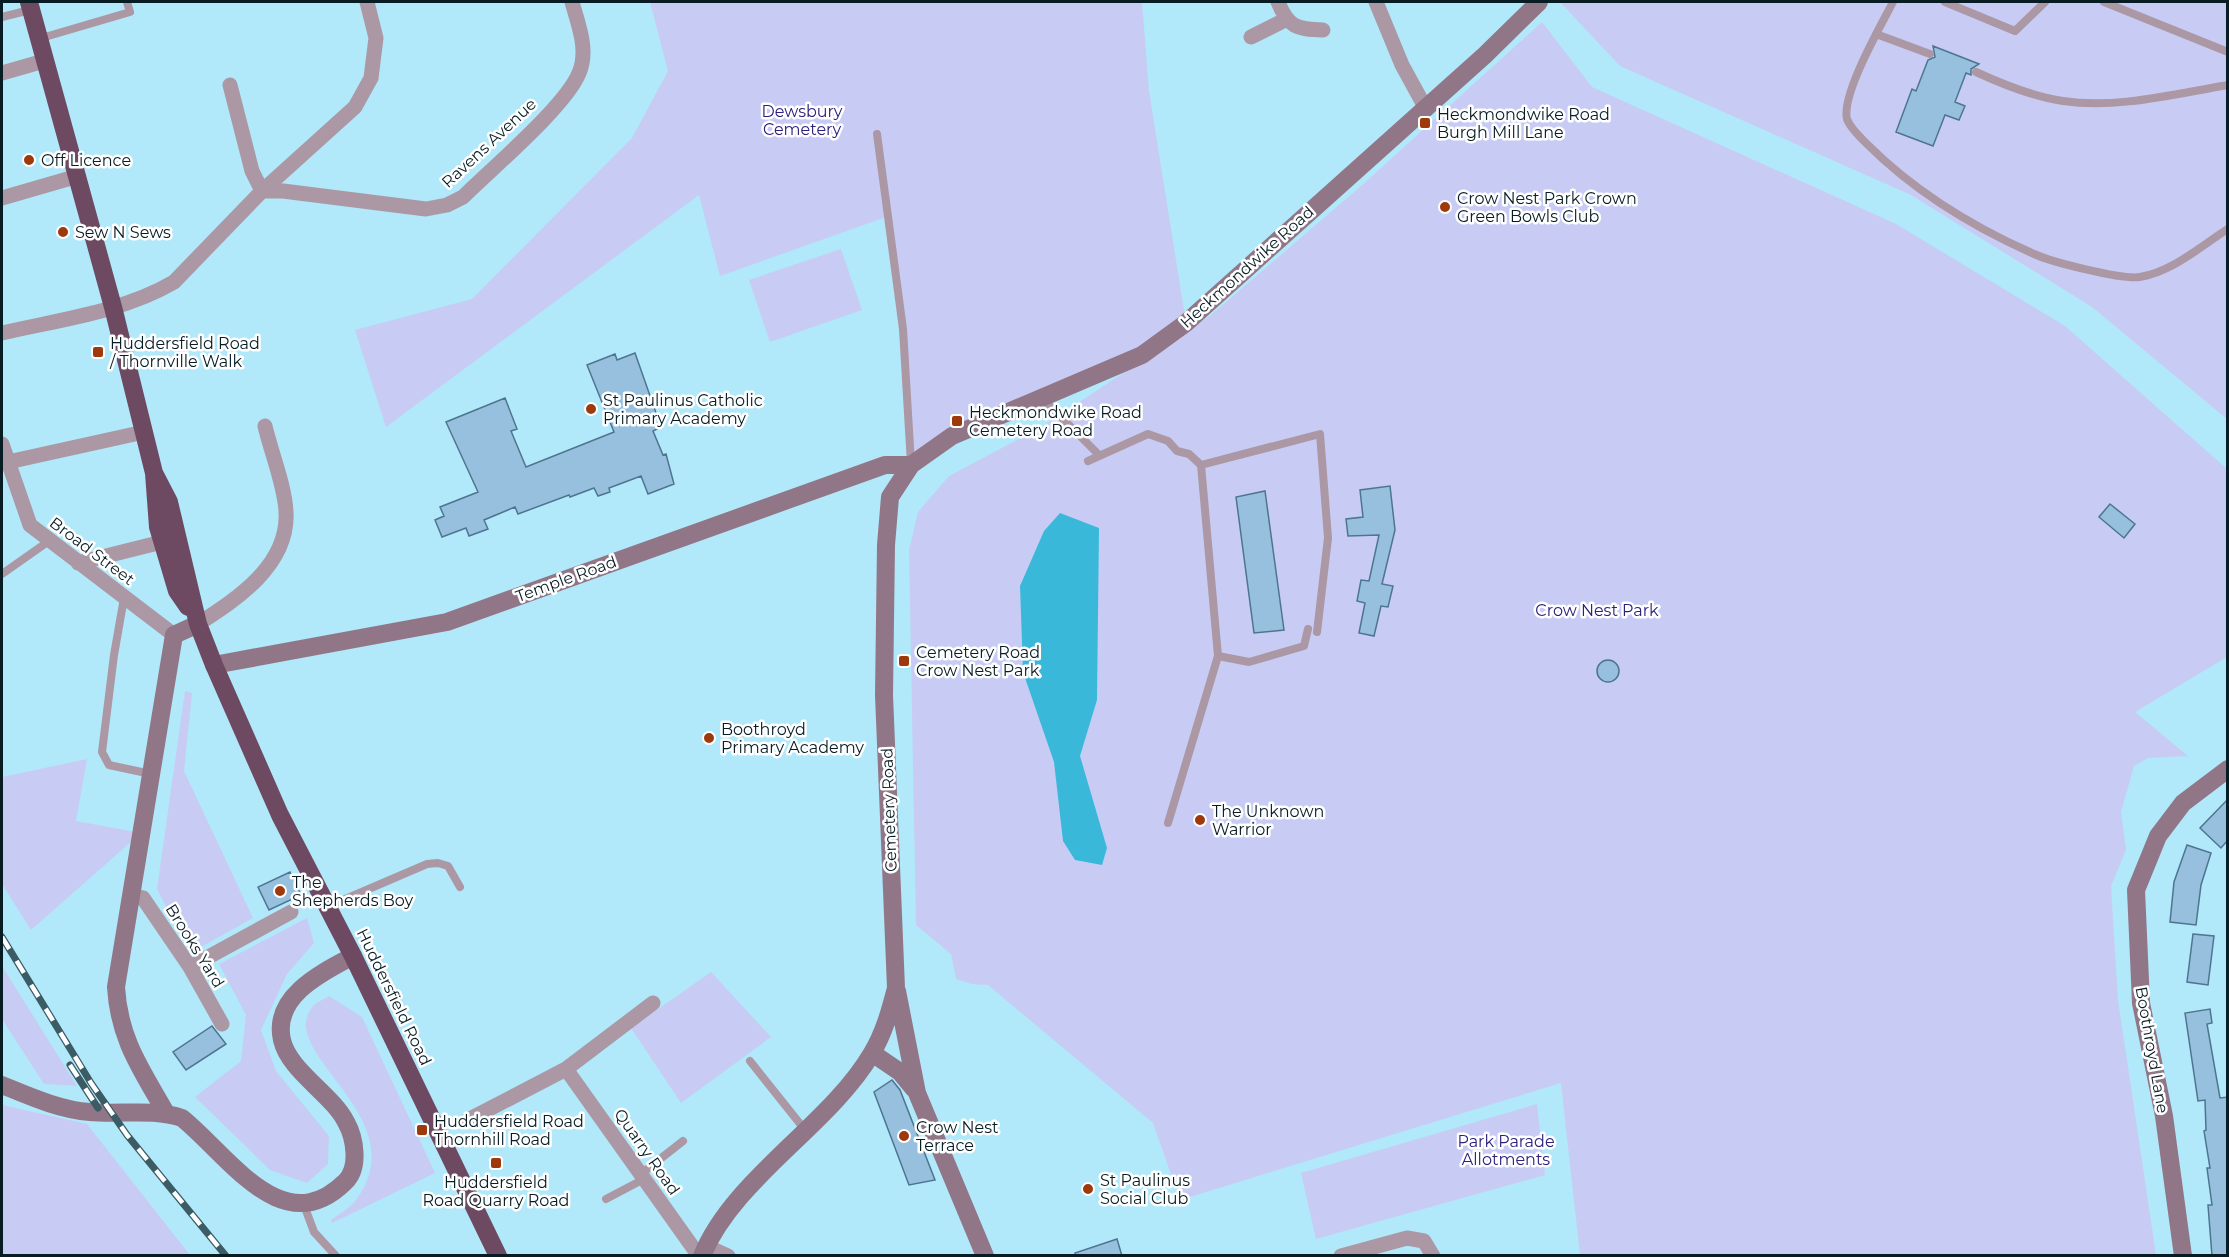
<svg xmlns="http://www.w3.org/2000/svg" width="2229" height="1257" viewBox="0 0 2229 1257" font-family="Montserrat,sans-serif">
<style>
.green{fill:#c8ccf4}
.water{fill:#3ab8da}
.building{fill:#97c0de;stroke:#4e7590;stroke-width:1.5}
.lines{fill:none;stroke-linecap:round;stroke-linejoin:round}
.lane{stroke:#ab98a4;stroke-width:8}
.street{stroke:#ab98a4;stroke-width:15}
.secondary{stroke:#917687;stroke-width:18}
.highway{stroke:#6e4962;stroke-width:18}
.rail-casing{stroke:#3b5b65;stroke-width:7}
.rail{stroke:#fff;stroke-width:4.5;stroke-dasharray:14;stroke-linecap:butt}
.poi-dot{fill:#9e390c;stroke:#fff;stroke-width:2}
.labels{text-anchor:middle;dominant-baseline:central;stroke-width:5;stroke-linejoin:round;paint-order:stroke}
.park-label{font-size:16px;fill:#2c217c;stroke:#fff}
.poi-label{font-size:16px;fill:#071c23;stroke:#fff;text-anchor:start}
.street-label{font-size:16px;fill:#071c23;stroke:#fff}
</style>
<rect width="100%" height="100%" fill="#b1e8fa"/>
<path class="green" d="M 650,2 L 1142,2 L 1149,91 L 1186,323 L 911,465 L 889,216 L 720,276 L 699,195 L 386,427 L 355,330 L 472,299 L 632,138 L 668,71 Z
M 1560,2 L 2227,2 L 2227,419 L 2092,307 L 1911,195 L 1620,66 Z
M 1542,22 L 1592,87 L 1896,224 L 2065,326 L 2227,469 L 2227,657 L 2135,712 L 2188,756 L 2148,758 L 2134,766 L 2121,812 L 2126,850 L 2111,886 L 2118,1000 L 2156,1255 L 1580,1255 L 1561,1083 L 1180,1200 L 1153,1123 L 988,985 L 972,984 L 956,979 L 951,954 L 916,925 L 909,550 L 918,512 L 949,476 L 1040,428 L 1211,315 L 1361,186 Z
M 841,249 L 862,310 L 770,342 L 749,280 Z
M 185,691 L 192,693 L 184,771 L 253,918 L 190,953 L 157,889 Z
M 87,759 L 76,821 L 141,833 L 31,930 L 2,884 L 2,777 Z
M 307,918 L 314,943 L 287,974 L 261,1030 L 276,1071 L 329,1136 L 328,1164 L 307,1183 L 270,1170 L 195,1097 L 241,1061 L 246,1015 L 219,964 Z
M 2,966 L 77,1086 L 44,1084 L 2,1019 Z
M 711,972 L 771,1037 L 681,1103 L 631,1028 Z
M 329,996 L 362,1017 L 435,1173 L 332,1223 L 331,1220 C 339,1214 350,1208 356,1200 C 418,1116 273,1054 313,1006 C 317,1002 324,999 329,996 Z
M 1537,1104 L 1545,1175 L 1316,1239 L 1301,1173 Z
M 2,1105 L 87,1124 L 190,1255 L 2,1255 Z"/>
<path class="water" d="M 1060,513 L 1099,528 L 1097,700 L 1080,756 L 1107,848 L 1102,865 L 1075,860 L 1063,841 L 1054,762 L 1023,672 L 1020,586 L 1044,531 Z"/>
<path class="building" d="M 1933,46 L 1979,64 L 1971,69 L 1971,75 L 1966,73 L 1955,102 L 1965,106 L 1959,120 L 1945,115 L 1933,146 L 1896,132 L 1912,89 L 1916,91 L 1928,60 L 1935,57 Z
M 635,353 L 661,427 L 653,431 L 663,455 L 666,454 L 674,484 L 648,494 L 641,476 L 609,488 L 610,492 L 598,496 L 594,488 L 570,497 L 569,495 L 518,514 L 515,507 L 484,520 L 488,529 L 469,536 L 466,528 L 442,537 L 435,520 L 444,516 L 440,507 L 478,492 L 446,422 L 505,398 L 517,429 L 511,431 L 526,467 L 614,432 L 587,365 L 615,354 L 617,360 Z
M 1390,486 L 1395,530 L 1382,584 L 1393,586 L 1388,607 L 1381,606 L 1374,636 L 1359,633 L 1365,603 L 1357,601 L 1361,580 L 1369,581 L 1379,535 L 1348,536 L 1346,519 L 1363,517 L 1360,490 Z
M 1265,491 L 1284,630 L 1254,633 L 1236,497 Z
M 2110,504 L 2135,524 L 2124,538 L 2099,517 Z
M1597 671a11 11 0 1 1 22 0a11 11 0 1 1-22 0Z
M 2228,799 L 2228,840 L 2221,848 L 2200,828 Z
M 2187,845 L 2211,853 L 2201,885 L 2196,925 L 2170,922 L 2174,882 Z
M 290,872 L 301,895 L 269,910 L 258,887 Z
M 2193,934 L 2214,936 L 2208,985 L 2187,982 Z
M 2210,1009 L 2212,1023 L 2207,1024 L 2220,1098 L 2228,1097 L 2228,1256 L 2212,1256 L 2208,1205 L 2212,1205 L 2207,1168 L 2210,1168 L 2204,1131 L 2206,1130 L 2205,1100 L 2198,1101 L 2185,1013 Z
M 212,1026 L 226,1044 L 186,1070 L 173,1052 Z
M 892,1080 L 900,1090 L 935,1180 L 909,1185 L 874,1092 Z
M 1117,1239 L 1122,1256 L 1075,1256 L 1075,1253 Z"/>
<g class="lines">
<path class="lane" d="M 1893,2 C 1881,25 1841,95 1847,119 C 1850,128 1861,138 1867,144 C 1914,191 1973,227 2034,254 C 2052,262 2122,280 2140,277 C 2172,272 2201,246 2228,229
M 1945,2 L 2015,31 L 2045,2
M 2104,2 L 2228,52
M 2,17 L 30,10
M 1876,34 L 1930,54
M 38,39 L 130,12 L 127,2
M 1976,72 C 2002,84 2034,97 2063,101 C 2117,109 2174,94 2228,85
M 877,134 L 903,329 L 911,464
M 1043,399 L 1099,455
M 1088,461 L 1148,434 L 1168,441 L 1177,451 L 1189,454 L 1201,465
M 2,574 L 49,541
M 124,598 L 114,655 L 102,752 L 109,765 L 151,774
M 1308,629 L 1304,646 L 1249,662 L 1218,656 L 1201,465 L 1320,434 L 1328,538 L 1317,632
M 1168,823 L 1218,656
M 329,906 L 427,864 L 438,863 L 448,866 L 460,887
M 750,1061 L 805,1130
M 641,1174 L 683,1141
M 606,1199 L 644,1179
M 304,1205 L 314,1232 L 336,1256"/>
<path class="street" d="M 1278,2 C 1288,27 1296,29 1323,30
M 1376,2 L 1402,65 L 1425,107
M 1251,37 L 1285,20
M 2,73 L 44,61
M 230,85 L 252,171 L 262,191 L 283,191 L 426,209 L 447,205 L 463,197 C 491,169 566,106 579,73 C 589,50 578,24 572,2
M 2,198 L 78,176
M 2,333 C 58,320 123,312 174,282 L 262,191 L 355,107 L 371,78 L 376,38 L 367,2
M 2,444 L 30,525 L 174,635
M 8,462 L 144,432
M 78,563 L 162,542
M 198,624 C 237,599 289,565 286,512 C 285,486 271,452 265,426
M 131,896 L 143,898 L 190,967 L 222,1024
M 190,967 L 291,912
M 566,1069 L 699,1256
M 468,1120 L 566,1069 L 653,1003
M 706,1246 L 728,1256
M 1341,1256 L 1407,1238 L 1424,1241 L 1433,1256"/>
<path class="secondary" d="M 214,665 L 447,622 L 885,465 L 911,465
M 897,991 L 917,1093 L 985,1256
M 872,1053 L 900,1072 L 914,1089
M 2,1085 C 29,1096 60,1110 90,1112 C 121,1115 152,1108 182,1118 C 229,1156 283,1243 345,1182 C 360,1168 355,1138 346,1122 C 332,1094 289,1071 282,1040 C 272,996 323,972 353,956
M 166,1113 C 141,1069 119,1039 116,987 L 174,635 L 198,624
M 702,1256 C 733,1179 830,1125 872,1053 C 884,1033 890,1011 896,988 L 884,695 L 886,545 L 890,497 L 911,465 L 952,436 L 1142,355 L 1186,323 L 1485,55 L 1539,2
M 2183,1256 L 2164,1116 L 2141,1003 L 2136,890 L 2158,836 L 2183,803 L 2228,769"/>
<path class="highway" d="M 29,2 L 113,307 L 154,473 L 158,527 L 177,591 L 188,607
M 154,473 L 169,502 L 198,624 L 214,665 L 280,815 L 353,956 L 498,1256"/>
<defs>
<path id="rail" d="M 2,937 L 91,1083 L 127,1135 L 226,1256
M 70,1065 L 98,1108"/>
</defs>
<use href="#rail" class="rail-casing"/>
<use href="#rail" class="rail"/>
</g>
<g class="poi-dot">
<rect x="1419" y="117" width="12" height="12" rx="3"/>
<circle cx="29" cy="160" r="6"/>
<circle cx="1445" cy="207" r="6"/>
<circle cx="63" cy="232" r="6"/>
<rect x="92" y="346" width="12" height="12" rx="3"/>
<circle cx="591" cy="409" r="6"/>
<rect x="951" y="415" width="12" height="12" rx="3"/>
<rect x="898" y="655" width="12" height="12" rx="3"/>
<circle cx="709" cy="738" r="6"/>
<circle cx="1200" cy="820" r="6"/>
<circle cx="280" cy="891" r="6"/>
<rect x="416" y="1124" width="12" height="12" rx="3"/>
<circle cx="904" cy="1136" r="6"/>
<rect x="490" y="1157" width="12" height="12" rx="3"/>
<circle cx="1088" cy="1189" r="6"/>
</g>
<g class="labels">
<g class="park-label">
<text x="802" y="111">Dewsbury<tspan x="802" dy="18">Cemetery</tspan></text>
<text x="1597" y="610">Crow Nest Park</text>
<text x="1506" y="1141">Park Parade<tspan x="1506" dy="18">Allotments</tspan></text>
</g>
<g class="poi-label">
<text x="1437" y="114">Heckmondwike Road<tspan x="1437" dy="18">Burgh Mill Lane</tspan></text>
<text x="41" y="160">Off Licence</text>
<text x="1457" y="198">Crow Nest Park Crown<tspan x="1457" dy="18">Green Bowls Club</tspan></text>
<text x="75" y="232">Sew N Sews</text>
<text x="110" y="343">Huddersfield Road<tspan x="110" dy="18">/ Thornville Walk</tspan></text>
<text x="603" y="400">St Paulinus Catholic<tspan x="603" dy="18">Primary Academy</tspan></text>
<text x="969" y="412">Heckmondwike Road<tspan x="969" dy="18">Cemetery Road</tspan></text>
<text x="916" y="652">Cemetery Road<tspan x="916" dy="18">Crow Nest Park</tspan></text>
<text x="721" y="729">Boothroyd<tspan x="721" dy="18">Primary Academy</tspan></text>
<text x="1212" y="811">The Unknown<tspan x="1212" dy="18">Warrior</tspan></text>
<text x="292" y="882">The<tspan x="292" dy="18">Shepherds Boy</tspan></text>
<text x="434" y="1121">Huddersfield Road<tspan x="434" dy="18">Thornhill Road</tspan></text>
<text x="916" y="1127">Crow Nest<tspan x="916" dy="18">Terrace</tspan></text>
<text x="1100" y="1180">St Paulinus<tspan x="1100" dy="18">Social Club</tspan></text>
<text x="496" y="1182" text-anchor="middle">Huddersfield<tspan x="496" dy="18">Road Quarry Road</tspan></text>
</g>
<g class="street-label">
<text transform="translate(489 143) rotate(-43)">Ravens Avenue</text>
<text transform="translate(1247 267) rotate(-42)">Heckmondwike Road</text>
<text transform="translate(92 551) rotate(37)">Broad Street</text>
<text transform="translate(566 579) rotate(-20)">Temple Road</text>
<text transform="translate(889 810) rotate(-92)">Cemetery Road</text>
<text transform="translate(195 946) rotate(58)">Brooks Yard</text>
<text transform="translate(394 997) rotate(64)">Huddersfield Road</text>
<text transform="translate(2152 1050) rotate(80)">Boothroyd Lane</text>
<text transform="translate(647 1152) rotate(55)">Quarry Road</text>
</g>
</g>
<rect width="2229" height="1257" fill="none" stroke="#071c23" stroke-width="6"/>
</svg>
